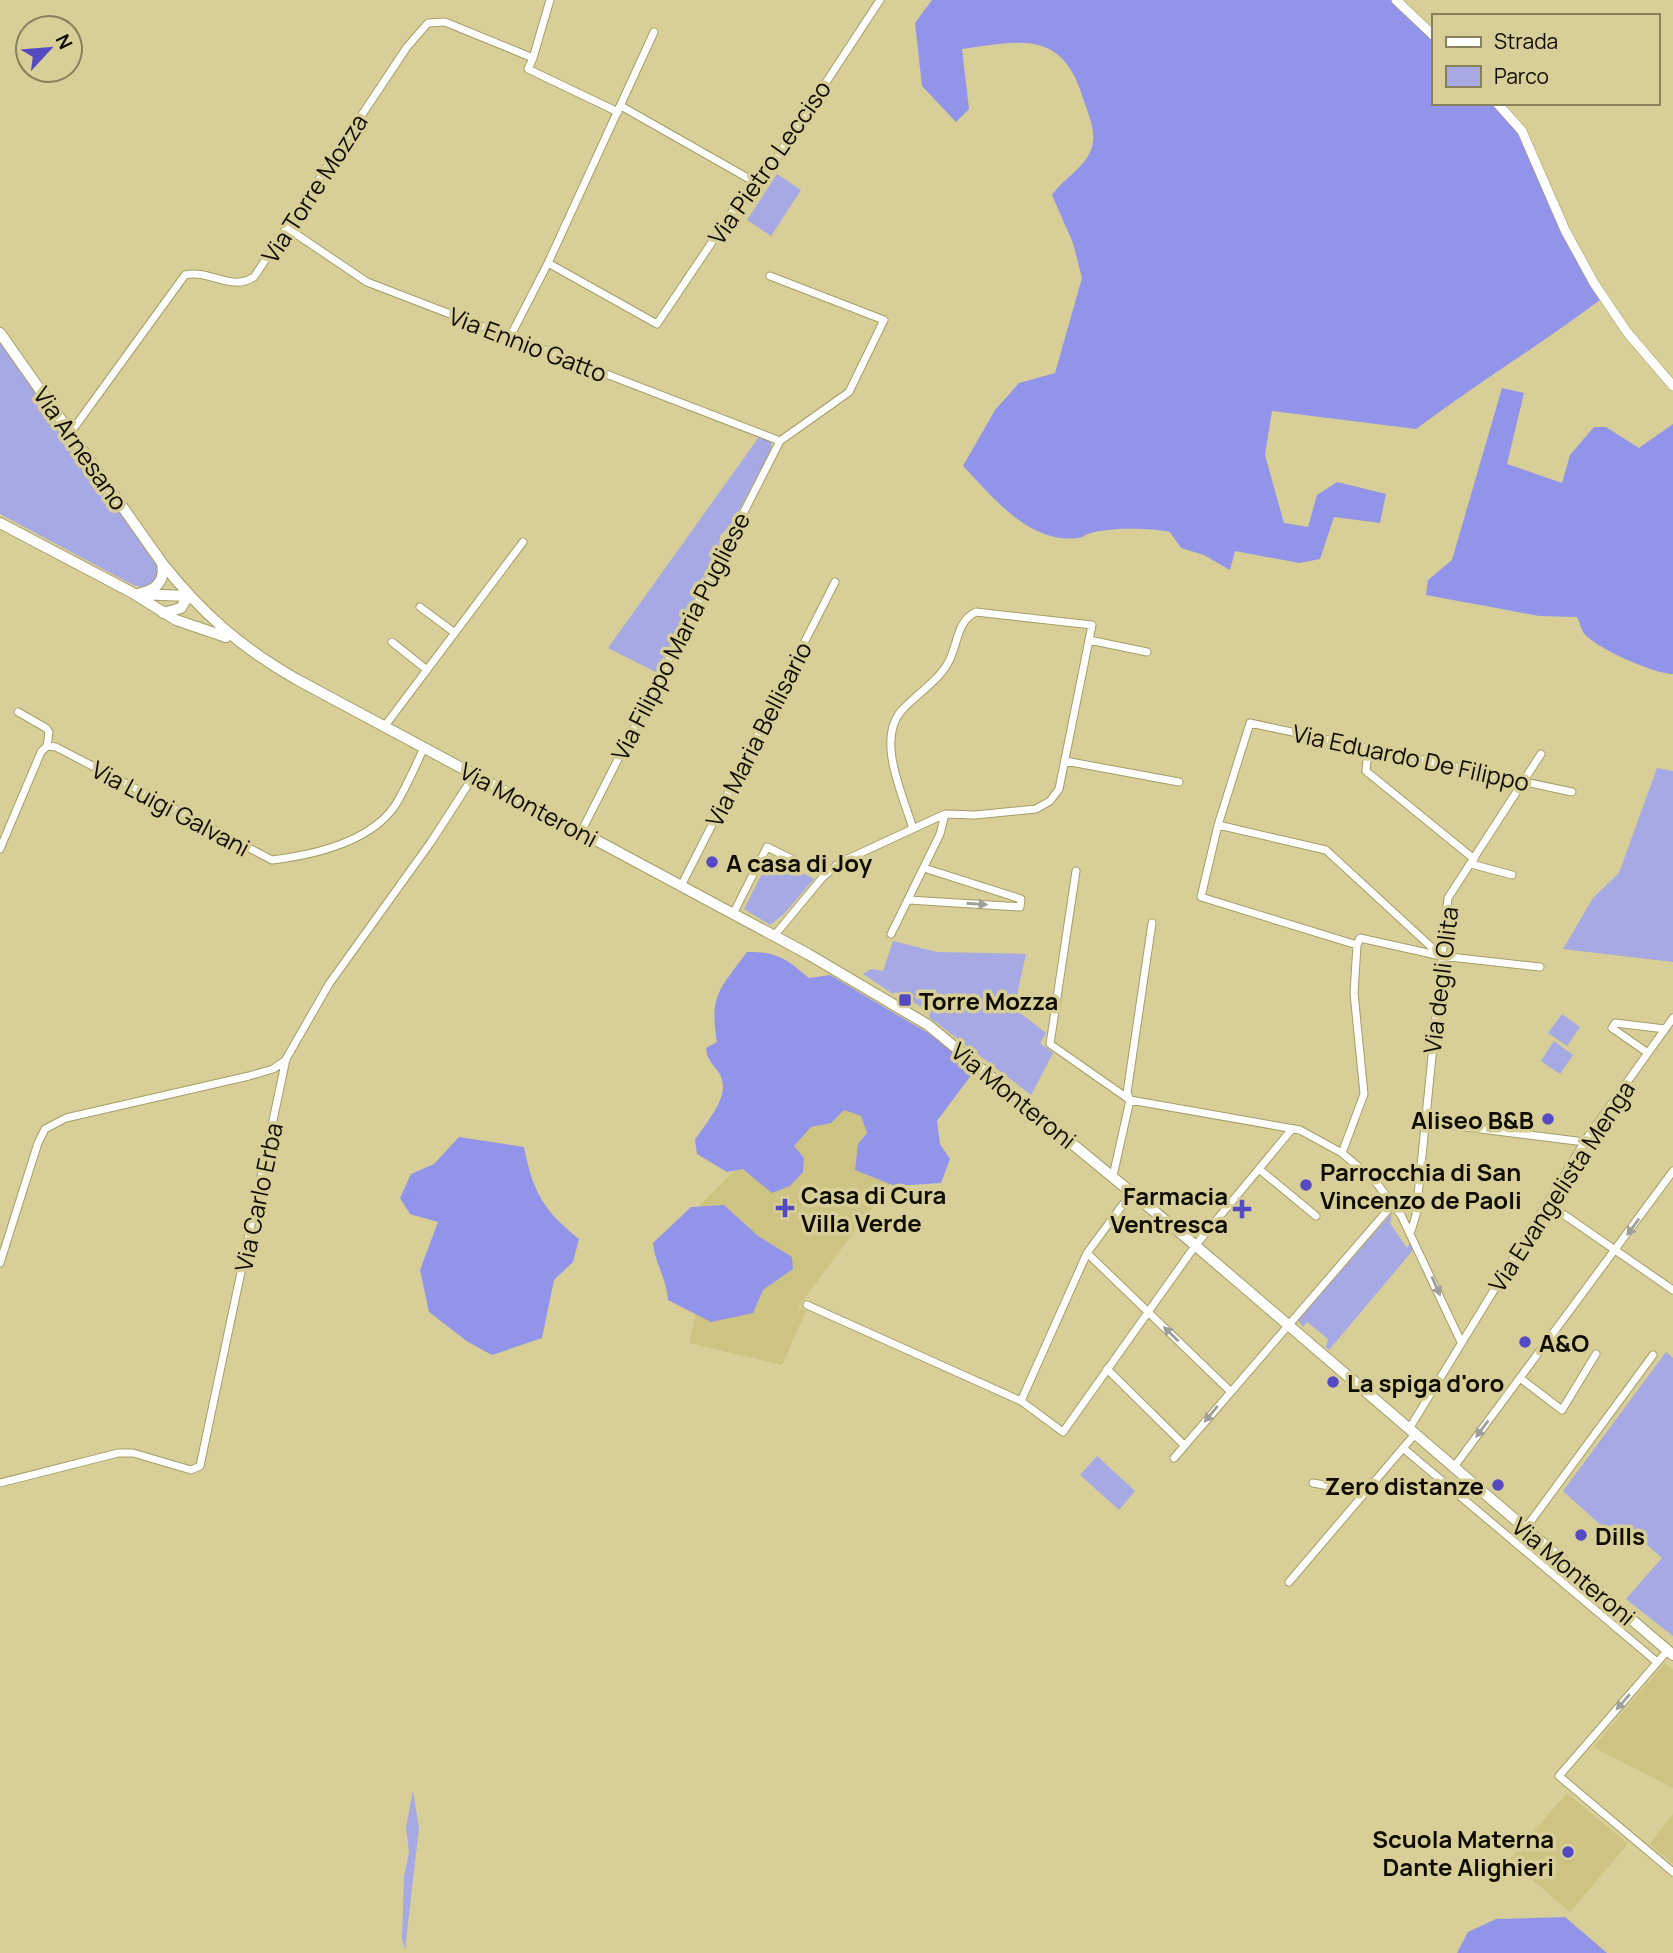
<svg xmlns="http://www.w3.org/2000/svg" width="1673" height="1953" viewBox="0 0 1673 1953" font-family="Manrope,sans-serif">
<style>
.built{fill:#cdc484}
.green{fill:#a6a9e3}
.forest{fill:#9294e9}
.lines{fill:none;stroke-linecap:round;stroke-linejoin:round}
.minor-casing{stroke:#a59e67;stroke-width:9}
.tertiary-casing{stroke:#a59e67;stroke-width:10}
.secondary-casing{stroke:#a59e67;stroke-width:12}
.minor{stroke:#fff;stroke-width:7}
.tertiary{stroke:#fff;stroke-width:9}
.secondary{stroke:#fff;stroke-width:10}
.oneway{fill:#9f9e99}
.poi-dot{fill:#554ac2;stroke:#d7cf97;stroke-width:2.5}
.labels{text-anchor:middle;dominant-baseline:central;stroke-width:7;stroke-linejoin:round;paint-order:stroke}
.street-label{font-size:24px;fill:#100c00;stroke:#d7cf97}
.poi-label{font-size:24px;font-weight:bold;fill:#100c00;stroke:#d7cf97;text-anchor:start}
</style>
<rect width="100%" height="100%" fill="#d7cf97"/>
<path class="built" d="M 850,1032 L 933,1036 L 975,1070 L 798,1307 L 806,1311 L 782,1365 L 689,1343 L 705,1270 L 677,1228 L 739,1166 Z
M 1665,1663 L 1673,1670 L 1673,1788 L 1593,1747 Z
M 1567,1793 L 1628,1844 L 1570,1912 L 1509,1860 Z
M 1673,1814 L 1673,1864 L 1650,1844 Z"/>
<path class="green" d="M 777,174 L 801,190 L 771,236 L 747,220 Z
M 0,341 L 158,565 L 157,581 L 145,588 L 133,585 L 0,514 Z
M 759,437 L 771,442 L 772,449 L 732,523 L 720,536 L 719,550 L 656,672 L 608,648 Z
M 1657,768 L 1673,771 L 1673,962 L 1563,949 L 1593,898 L 1619,873 Z
M 771,856 L 814,879 L 783,915 L 770,925 L 744,909 Z
M 893,941 L 937,952 L 1026,954 L 1014,1008 L 1046,1033 L 1040,1043 L 1053,1053 L 1031,1095 L 929,1017 L 930,1012 L 896,992 L 893,994 L 863,974 L 871,969 L 883,971 Z
M 1562,1014 L 1580,1027 L 1567,1046 L 1548,1033 Z
M 1554,1041 L 1573,1055 L 1560,1074 L 1541,1061 Z
M 1392,1213 L 1390,1223 L 1407,1248 L 1410,1242 L 1414,1249 L 1329,1350 L 1326,1347 L 1328,1339 L 1307,1322 L 1303,1327 L 1298,1320 Z
M 1666,1352 L 1673,1358 L 1673,1636 L 1626,1599 L 1662,1558 L 1635,1534 L 1625,1547 L 1563,1491 Z
M 1097,1456 L 1135,1491 L 1119,1510 L 1080,1475 Z
M 413,1791 L 419,1828 L 405,1949 L 402,1939 L 404,1877 L 409,1852 L 406,1827 Z"/>
<path class="forest" d="M 932,0 L 1393,0 L 1433,38 L 1433,103 L 1493,103 L 1519,133 L 1562,229 L 1600,300 C 1540,345 1476,384 1416,429 L 1272,411 L 1265,455 L 1284,523 L 1308,527 L 1317,495 L 1337,482 L 1386,494 L 1380,523 L 1334,517 L 1320,559 L 1299,563 L 1235,551 L 1230,570 L 1204,555 L 1181,548 L 1170,532 C 1148,528 1109,527 1088,534 C 1082,536 1085,537 1078,538 C 1029,544 994,498 963,466 L 995,410 L 1019,383 L 1055,373 L 1082,278 L 1073,243 L 1052,195 C 1065,176 1091,165 1093,141 C 1095,128 1087,111 1083,98 C 1062,29 1021,41 962,49 L 969,109 L 956,122 L 922,86 L 915,23 Z
M 1502,388 L 1524,393 L 1507,464 L 1562,483 L 1570,455 L 1594,427 L 1606,427 L 1639,448 L 1673,424 L 1673,674 C 1655,674 1594,648 1583,632 C 1581,628 1579,621 1577,617 L 1539,616 L 1426,595 L 1428,580 L 1452,560 Z
M 747,952 C 776,951 787,959 809,978 L 830,975 L 933,1036 L 975,1070 L 937,1121 L 940,1144 L 950,1159 L 941,1183 L 895,1186 L 855,1170 L 858,1144 L 867,1133 L 861,1116 L 844,1110 L 831,1123 L 811,1127 L 794,1146 L 804,1158 L 803,1172 L 790,1186 L 772,1193 L 743,1169 L 727,1172 L 697,1154 L 695,1140 C 706,1122 733,1095 719,1073 C 713,1064 707,1060 706,1048 L 717,1042 C 709,995 720,989 747,952 Z
M 459,1137 L 524,1147 C 533,1192 543,1210 579,1239 L 573,1262 L 554,1280 L 542,1338 L 492,1355 L 468,1342 L 429,1312 L 420,1270 L 438,1222 L 410,1214 L 400,1198 L 411,1174 L 434,1164 Z
M 724,1205 L 758,1236 L 792,1257 L 793,1269 L 763,1290 L 753,1313 L 711,1322 L 668,1300 C 667,1279 655,1264 653,1243 L 691,1207 Z
M 1565,1917 L 1607,1953 L 1457,1953 L 1468,1932 L 1496,1919 Z"/>
<g class="lines">
<defs>
<path id="minor" d="M 654,32 L 548,263 L 657,324 L 753,181 L 760,183 L 880,0
M 533,58 L 528,69 L 618,112
M 621,106 L 753,181
M 287,228 L 367,282 L 780,441
M 510,337 L 548,263
M 71,432 L 185,275 C 209,269 231,292 254,277 L 407,47 L 428,23 L 445,22 L 533,58 L 550,0
M 420,607 L 455,633
M 1089,640 L 1147,652
M 392,642 L 427,670
M 18,712 L 46,728 L 49,732 L 47,746 L 56,747 L 272,860 C 313,855 368,843 394,807 C 406,789 414,768 424,748
M 384,727 L 523,542
M 1368,749 L 1366,771 L 1474,859
M 1065,761 L 1179,782
M 1218,825 L 1326,850 L 1440,955
M 581,832 L 780,441 L 849,392 L 884,320 L 770,276
M 0,849 L 41,752 L 47,746
M 1471,864 L 1512,875
M 1076,871 L 1050,1044 L 1130,1100
M 681,886 L 835,582
M 909,900 L 1020,907 L 1021,899 L 924,868
M 733,914 L 767,847 L 796,861
M 891,934 L 940,834 L 945,814
M 774,936 L 822,878 L 839,863 L 945,814 L 975,815 L 1036,809 L 1050,801 L 1059,789 L 1092,625 L 976,612 C 956,621 958,646 948,663 C 938,681 916,695 902,710 C 875,740 904,797 913,829
M 1540,967 L 1441,956 L 1360,938 L 1357,945 L 1201,897 L 1218,825 L 1250,723 L 1572,792
M 1648,1053 L 1612,1028 L 1615,1023 L 1665,1029
M 1130,1100 L 1127,1093 L 1152,923
M 1425,1122 L 1585,1142
M 1342,1153 L 1364,1094 L 1354,993 L 1357,945
M 1259,1169 L 1316,1216
M 1113,1176 L 1130,1100 L 1300,1130 L 1342,1153 L 1375,1181 L 1401,1215 L 1461,1342
M 1547,1203 L 1673,1290
M 1411,1231 L 1416,1215 L 1448,898 L 1541,754
M 1087,1253 L 1230,1391
M 0,1263 L 38,1143 L 45,1129 L 66,1118 L 249,1076 L 273,1069 L 286,1060
M 807,1305 L 1021,1401 L 1063,1432 L 1195,1246 L 1292,1129
M 1107,1369 L 1184,1445
M 1520,1378 L 1562,1410 L 1596,1354
M 1021,1401 L 1087,1253 L 1132,1192
M 1409,1429 L 1587,1138 L 1673,1018
M 1403,1448 L 1657,1662
M 1174,1458 L 1393,1204
M 1454,1467 L 1673,1171
M 0,1483 L 118,1453 L 133,1453 L 191,1470 L 200,1466 L 286,1059 L 329,984 L 431,842 L 475,774
M 1313,1483 L 1366,1493
M 1525,1529 L 1653,1355
M 1289,1582 L 1415,1434
M 1668,1650 L 1559,1776 L 1673,1872"/>
<path id="tertiary" d="M 1396,0 L 1433,35
M 1497,103 L 1522,131 L 1565,230 L 1594,283 L 1627,332 L 1673,386"/>
<path id="secondary" d="M 0,333 L 162,563 C 202,613 240,647 296,679 L 808,954 L 928,1025 L 1189,1240 L 1673,1655
M 0,523 L 131,592 L 176,620 L 226,637
M 141,593 C 158,589 165,580 162,563
M 137,594 L 188,596
M 163,613 L 181,608 L 188,596"/>
</defs>
<use href="#minor" class="minor-casing"/>
<use href="#tertiary" class="tertiary-casing"/>
<use href="#secondary" class="secondary-casing"/>
<use href="#minor" class="minor"/>
<use href="#tertiary" class="tertiary"/>
<use href="#secondary" class="secondary"/>
</g>
<defs><path id="oneway-solid" d="M-6-.8H1V-3.2L6.5 0L1 3.2V.8H-6Z" transform="scale(1.75)"/></defs>
<g class="oneway">
<use href="#oneway-solid" transform="translate(977 904) rotate(4)"/>
<use href="#oneway-solid" transform="translate(1633 1227) rotate(126)"/>
<use href="#oneway-solid" transform="translate(1436 1286) rotate(66)"/>
<use href="#oneway-solid" transform="translate(1171 1334) rotate(-136)"/>
<use href="#oneway-solid" transform="translate(1211 1414) rotate(130)"/>
<use href="#oneway-solid" transform="translate(1482 1429) rotate(127)"/>
<use href="#oneway-solid" transform="translate(1623 1702) rotate(131)"/>
</g>
<g class="poi-dot">
<circle cx="712" cy="862" r="7"/>
<rect x="898" y="993" width="14" height="14" rx="3.5"/>
<circle cx="1548" cy="1119" r="7"/>
<circle cx="1306" cy="1185" r="7"/>
<path d="M781.5 1197.5h7v7h7v7h-7v7h-7v-7h-7v-7h7z"/>
<path d="M1238.5 1198.5h7v7h7v7h-7v7h-7v-7h-7v-7h7z"/>
<circle cx="1525" cy="1342" r="7"/>
<circle cx="1333" cy="1382" r="7"/>
<circle cx="1498" cy="1485" r="7"/>
<circle cx="1581" cy="1535" r="7"/>
<circle cx="1568" cy="1852" r="7"/>
</g>
<g class="labels">
<g class="street-label">
<text transform="translate(769 162) rotate(-55)">Via Pietro Lecciso</text>
<text transform="translate(314 188) rotate(-57)">Via Torre Mozza</text>
<text transform="translate(528 344) rotate(21)">Via Ennio Gatto</text>
<text transform="translate(81 448) rotate(55)">Via Arnesano</text>
<text transform="translate(680 636) rotate(-63)">Via Filippo Maria Pugliese</text>
<text transform="translate(758 734) rotate(-63)">Via Maria Bellisario</text>
<text transform="translate(1411 757) rotate(12)">Via Eduardo De Filippo</text>
<text transform="translate(529 804) rotate(28)">Via Monteroni</text>
<text transform="translate(171 808) rotate(28)">Via Luigi Galvani</text>
<text transform="translate(1440 980) rotate(-83)">Via degli Olita</text>
<text transform="translate(1014 1095) rotate(39)">Via Monteroni</text>
<text transform="translate(1561 1186) rotate(-57)">Via Evangelista Menga</text>
<text transform="translate(258 1197) rotate(-78)">Via Carlo Erba</text>
<text transform="translate(1574 1571) rotate(40)">Via Monteroni</text>
</g>
<g class="poi-label">
<text x="726" y="862">A casa di Joy</text>
<text x="919" y="1000">Torre Mozza</text>
<text x="1534" y="1119" text-anchor="end">Aliseo B&amp;B</text>
<text x="1320" y="1171">Parrocchia di San<tspan x="1320" dy="28">Vincenzo de Paoli</tspan></text>
<text x="801" y="1194">Casa di Cura<tspan x="801" dy="28">Villa Verde</tspan></text>
<text x="1228" y="1195" text-anchor="end">Farmacia<tspan x="1228" dy="28">Ventresca</tspan></text>
<text x="1539" y="1342">A&amp;O</text>
<text x="1347" y="1382">La spiga d'oro</text>
<text x="1484" y="1485" text-anchor="end">Zero distanze</text>
<text x="1595" y="1535">Dills</text>
<text x="1554" y="1838" text-anchor="end">Scuola Materna<tspan x="1554" dy="28">Dante Alighieri</tspan></text>
</g>
</g>
<rect x="1432" y="14" width="228" height="91" fill="#d7cf97" stroke="#87815b" stroke-width="2"/>
<rect x="1446" y="37" width="35" height="10" fill="#ffffff" stroke="#87815b" stroke-width="2"/>
<text x="1494" y="49" font-size="21" fill="#100c00">Strada</text>
<rect x="1446" y="66" width="35" height="21" fill="#a6a9e3" stroke="#87815b" stroke-width="2"/>
<text x="1494" y="84" font-size="21" fill="#100c00">Parco</text>
<g transform="translate(49 49) rotate(64)"><circle r="33" fill="#d7cf97" stroke="#87815b" stroke-width="2"/>
<path d="M0-5L12 26L0 18L-12 26Z" fill="#554ac2"/>
<text y="-10" font-size="19" font-weight="bold" text-anchor="middle" fill="#100c00">N</text>
</g>
</svg>
